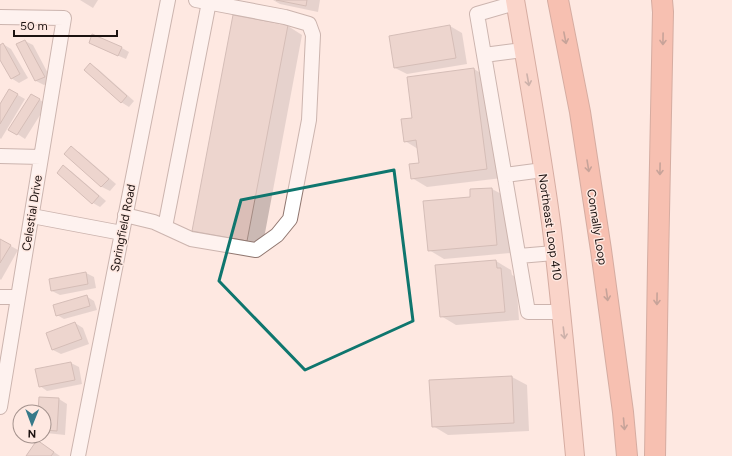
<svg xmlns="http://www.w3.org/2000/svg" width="732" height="456" viewBox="0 0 732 456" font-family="Figtree,sans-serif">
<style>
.shadow{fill:#0003}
.building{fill:#dabeb7;stroke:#a48b83}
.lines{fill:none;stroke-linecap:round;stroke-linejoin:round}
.minor-casing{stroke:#907770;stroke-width:16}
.major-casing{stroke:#a56452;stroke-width:20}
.highway-casing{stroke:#a56452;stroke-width:22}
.minor{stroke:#fff;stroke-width:14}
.major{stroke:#f5bcac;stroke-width:18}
.highway{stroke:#ef9075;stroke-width:20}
.oneway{stroke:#865142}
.oneway2{stroke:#937066}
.marked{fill:none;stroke:#0f766e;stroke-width:3;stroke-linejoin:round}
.labels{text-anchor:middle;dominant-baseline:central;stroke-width:3;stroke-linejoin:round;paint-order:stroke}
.street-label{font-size:12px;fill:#1c1210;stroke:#fee8e1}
</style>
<rect width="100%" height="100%" fill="#fee8e1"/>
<path class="shadow" d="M 80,0 L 98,0 L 93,8 Z
M 273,0 L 320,0 L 318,12 L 280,4 Z
M 288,26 L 302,35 L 262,249 L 208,239 L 193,230 Z
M 450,26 L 462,33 L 467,64 L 407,74 L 395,68 Z
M 93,35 L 122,48 L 129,52 L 126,59 L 98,47 Z
M 25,41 L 33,45 L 52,81 L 44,85 L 36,81 L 17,45 Z
M 3,44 L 11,49 L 28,78 L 19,83 L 11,78 L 0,58 L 0,46 Z
M 90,64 L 98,69 L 134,101 L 129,107 L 121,102 Z
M 474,69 L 489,78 L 502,178 L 427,187 L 412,178 L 420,164 L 418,149 L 405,141 L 413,118 Z
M 9,90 L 25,99 L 1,139 L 0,138 L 0,106 Z
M 31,95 L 47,104 L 25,139 L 10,129 Z
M 71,148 L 79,152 L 116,184 L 110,191 L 102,187 L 65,154 Z
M 64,166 L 71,171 L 106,201 L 100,207 L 93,203 Z
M 492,189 L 507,197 L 511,253 L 444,259 L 429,250 L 471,198 Z
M 0,240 L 18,250 L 1,280 L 0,279 Z
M 496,261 L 511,270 L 512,275 L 516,277 L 519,320 L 456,325 L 441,316 Z
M 86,273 L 94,277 L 96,288 L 60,295 L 52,291 Z
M 86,296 L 94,301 L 97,310 L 64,319 L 57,315 Z
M 75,323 L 83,328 L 89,344 L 61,354 L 53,350 L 47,334 Z
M 71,363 L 79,367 L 82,384 L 47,391 L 40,386 Z
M 512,377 L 527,385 L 529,431 L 448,435 L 433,426 Z
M 40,398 L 59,399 L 67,404 L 65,435 L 46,433 L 44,433 L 44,412 L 39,412 Z
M 45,446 L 60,456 L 27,456 Z"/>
<path class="building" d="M 276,0 L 307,0 L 306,6 Z
M 233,15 L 288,25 L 247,241 L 192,231 Z
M 450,25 L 456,58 L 394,68 L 389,36 Z
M 92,34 L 122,47 L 118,56 L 89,43 Z
M 25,40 L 45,77 L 35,81 L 16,44 Z
M 3,43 L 20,74 L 11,79 L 0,60 L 0,45 Z
M 90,63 L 127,96 L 121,103 L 84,70 Z
M 474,68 L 487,169 L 411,179 L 409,164 L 419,163 L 416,140 L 404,142 L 401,119 L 412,118 L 407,77 Z
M 9,89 L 18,94 L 0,124 L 0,104 Z
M 31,94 L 40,99 L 17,135 L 8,130 Z
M 71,146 L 109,179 L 101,187 L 64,154 Z
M 63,165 L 99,196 L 92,204 L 57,173 Z
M 492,188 L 497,245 L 428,251 L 423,201 L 470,197 L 470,189 Z
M 0,239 L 11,245 L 0,263 Z
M 496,260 L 497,268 L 501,268 L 505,312 L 440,317 L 435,265 Z
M 86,272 L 88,284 L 51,291 L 49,279 Z
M 87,295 L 90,306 L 56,316 L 53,305 Z
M 75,322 L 82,339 L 52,350 L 46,333 Z
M 71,362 L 75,380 L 39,387 L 35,369 Z
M 512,376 L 514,423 L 432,427 L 429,380 Z
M 39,397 L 59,398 L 57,431 L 44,430 L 44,412 L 38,412 Z
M 37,440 L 54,452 L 51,456 L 26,456 Z"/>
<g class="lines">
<defs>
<path id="minor" d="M 515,3 L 477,14 L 528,312 L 561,312
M 0,17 L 64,18 L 0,407
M 484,55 L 523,50
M 0,156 L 41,157
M 505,175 L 543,170
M 125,215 L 154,222 L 191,239 L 256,250 L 277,235 L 290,219 L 309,120 L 313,35 L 309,24 L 285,17 L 196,0
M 32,216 L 122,233
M 165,227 L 209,2
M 519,256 L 554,253
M 0,297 L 18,297
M 78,456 L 168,0"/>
<path id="major" d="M 515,0 C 528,76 542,153 552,230 C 561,305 568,381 575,456"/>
<path id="highway" d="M 558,0 L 580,112 L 601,250 L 623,412 L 627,456
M 655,456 L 658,264 L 663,12 L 662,0"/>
</defs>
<use href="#minor" class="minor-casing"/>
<use href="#major" class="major-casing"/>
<use href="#highway" class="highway-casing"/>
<use href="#minor" class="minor"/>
<use href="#major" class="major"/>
<use href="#highway" class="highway"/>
</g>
<defs><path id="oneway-shaft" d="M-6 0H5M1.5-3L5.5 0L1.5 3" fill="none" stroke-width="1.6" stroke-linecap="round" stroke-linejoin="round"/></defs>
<g class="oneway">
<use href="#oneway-shaft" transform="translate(565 38) rotate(79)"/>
<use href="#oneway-shaft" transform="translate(663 39) rotate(91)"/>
<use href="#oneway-shaft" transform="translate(588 166) rotate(81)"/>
<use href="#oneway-shaft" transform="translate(660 169) rotate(91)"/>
<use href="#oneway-shaft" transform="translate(607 295) rotate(82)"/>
<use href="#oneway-shaft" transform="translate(657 299) rotate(91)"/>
<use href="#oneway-shaft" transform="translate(624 424) rotate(85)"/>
</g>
<g class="oneway2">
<use href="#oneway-shaft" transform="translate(528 80) rotate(80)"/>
<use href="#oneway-shaft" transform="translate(564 333) rotate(83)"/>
</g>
<path d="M0 0H732V456H0ZM 394,170 L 413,321 L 305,370 L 219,281 L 241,200 Z" fill="#fee8e1" fill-opacity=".55" fill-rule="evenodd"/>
<path class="marked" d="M 394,170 L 413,321 L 305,370 L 219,281 L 241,200 Z"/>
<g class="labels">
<g class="street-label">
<text transform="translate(32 213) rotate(-81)">Celestial Drive</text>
<text transform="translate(550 227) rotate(82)">Northeast Loop 410</text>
<text transform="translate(597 227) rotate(81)">Connally Loop</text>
<text transform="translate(123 228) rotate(-79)">Springfield Road</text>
</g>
</g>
<g transform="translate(32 424) rotate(181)"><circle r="19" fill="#fee8e1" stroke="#a4928d"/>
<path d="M0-3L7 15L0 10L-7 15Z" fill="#367989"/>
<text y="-6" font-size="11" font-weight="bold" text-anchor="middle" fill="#1c1210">N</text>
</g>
<path d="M14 30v6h103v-6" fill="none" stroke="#1c1210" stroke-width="2"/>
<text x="20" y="30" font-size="12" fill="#1c1210" stroke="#fee8e1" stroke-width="3" paint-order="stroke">50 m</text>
</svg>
